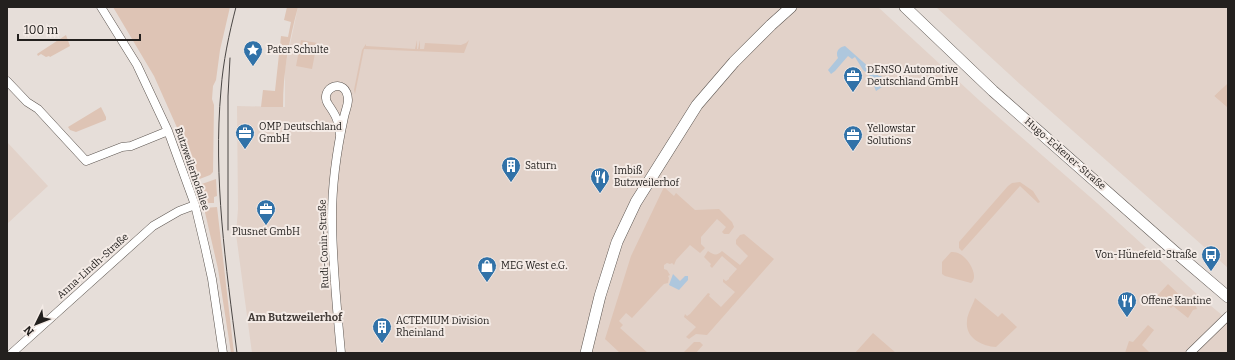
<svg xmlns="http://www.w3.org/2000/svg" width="1235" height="360" viewBox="0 0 1235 360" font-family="Bitter,serif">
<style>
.built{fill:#e2d2c9}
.green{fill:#dec4b5}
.water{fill:#aec7dd}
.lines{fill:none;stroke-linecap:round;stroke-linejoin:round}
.street-casing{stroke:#5d5651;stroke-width:9}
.secondary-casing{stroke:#5d5651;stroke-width:12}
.street{stroke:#fff;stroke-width:8}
.secondary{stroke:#fff;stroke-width:11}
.tram{stroke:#4a4644;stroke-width:1}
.labels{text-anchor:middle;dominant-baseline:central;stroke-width:4;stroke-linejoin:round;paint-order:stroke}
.poi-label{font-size:10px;fill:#23201e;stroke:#f4ebe6;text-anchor:start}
.street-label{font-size:10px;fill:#23201e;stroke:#f4ebe6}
.neighbourhood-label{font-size:11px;font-weight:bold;fill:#443d39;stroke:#f4ebe6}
</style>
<rect width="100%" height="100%" fill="#e6ded9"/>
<path class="built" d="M 298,7 L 878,7 L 980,101 L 1097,203 L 1199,296 L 1228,320 L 1228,353 L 252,353 L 236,234 L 238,209 L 237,106 L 285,107 L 285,68 Z
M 936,7 L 1228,7 L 1228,83 L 1214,96 L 1228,108 L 1228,268 L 1021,85 Z
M 7,142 L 48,186 L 7,224 Z"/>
<path class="green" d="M 113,7 L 230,7 L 220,50 L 216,80 L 213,86 L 212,99 L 214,105 L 213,172 L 210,175 L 197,180 L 179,132 L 154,76 Z
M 287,7 L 298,7 C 289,40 283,72 283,107 L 261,107 L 263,90 L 275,91 L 281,36 L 288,37 L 291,22 L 284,20 Z
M 66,35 L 70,46 L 50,57 L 49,56 L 46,57 L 41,54 L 38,56 L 37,54 Z
M 301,40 L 317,43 L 312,69 L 296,66 Z
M 417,40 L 417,49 L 418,49 L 420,40 L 420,49 L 424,49 L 425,43 L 461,45 L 466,43 L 469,40 L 464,53 L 364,49 L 355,94 L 354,90 L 362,50 L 366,44 L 366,46 L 415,49 Z
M 1228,83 L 1228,108 L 1214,96 Z
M 101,107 L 106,117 L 106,120 L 76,132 L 70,130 L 68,127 Z
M 216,179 L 217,196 L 214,197 L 214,203 L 207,203 L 205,201 L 199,185 Z
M 1020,182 L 1033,191 L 1040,202 L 1038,203 L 1020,186 L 962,251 L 959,248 L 959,242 L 1008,186 L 1012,183 Z
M 664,187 L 674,196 L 676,193 L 695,210 L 719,209 L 732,222 L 734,227 L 729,234 L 724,234 L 722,232 L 726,227 L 717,219 L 701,237 L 701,244 L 705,248 L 700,253 L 690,245 L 676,260 L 674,265 L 672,263 L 670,264 L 667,263 L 664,265 L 664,269 L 667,270 L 670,275 L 668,276 L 669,278 L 668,283 L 664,284 L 660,288 L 632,318 L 626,313 L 619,321 L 623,325 L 620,328 L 648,353 L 620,353 L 605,339 L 631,256 Z
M 217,207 L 234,353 L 231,353 L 218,269 L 204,208 Z
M 744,234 L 774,259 L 707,335 L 696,334 L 689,339 L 686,337 L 696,327 L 684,317 L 685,314 L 687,316 L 690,314 L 708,293 L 710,294 L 709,296 L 721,307 L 735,292 L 723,282 L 723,279 L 726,281 L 729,279 L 729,278 L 737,269 L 722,256 L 712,268 L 710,266 L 711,264 L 704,257 L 708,251 C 714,255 717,256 722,251 L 740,265 L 748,256 L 736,244 L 736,240 L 740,235 Z
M 951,252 C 953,252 956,252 958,253 C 967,256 980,276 971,283 L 945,276 L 942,274 L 942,262 Z
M 1168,284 L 1188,303 L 1194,301 L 1197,309 L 1193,310 L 1188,318 L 1173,306 L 1171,308 L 1157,296 Z
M 975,298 L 998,317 L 1002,313 L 1017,327 L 996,347 C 982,346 965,338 967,321 C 967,314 973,305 975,298 Z
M 1148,325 L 1154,330 L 1142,345 L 1150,353 L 1125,353 L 1129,341 L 1133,342 Z
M 873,333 L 896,353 L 855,353 Z
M 694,342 L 700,342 L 703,345 L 696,353 L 683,353 Z"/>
<path class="water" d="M 845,46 L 879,76 L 881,76 L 885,80 L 885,85 L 876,91 L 874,86 L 877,82 L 863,70 L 855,57 L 852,59 L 848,56 L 835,71 L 831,74 L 828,70 L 838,58 C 835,52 839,47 845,46 Z
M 673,274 L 680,281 L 685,276 L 688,276 L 688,280 L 679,290 L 669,285 Z"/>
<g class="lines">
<defs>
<path id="street" d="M 101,7 L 137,65 L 168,131 L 195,205 L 205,247 L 212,279 L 223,353
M 7,81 L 27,102 L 38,109 L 86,161 L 122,147 L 131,146 L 168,131
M 340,135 C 338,120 337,117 328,104 C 318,88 347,75 348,100 C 348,105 345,112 344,117 C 337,149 332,185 332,217 C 332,262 337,308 341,353
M 12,353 L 153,226 L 179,211 L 195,205
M 1190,353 L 1228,316"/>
<path id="secondary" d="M 905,7 L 993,91 L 1174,251 L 1228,297
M 586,353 L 600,296 L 617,242 L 636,202 L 697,105 L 734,62 L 771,25 L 791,7"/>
</defs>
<use href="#street" class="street-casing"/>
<use href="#secondary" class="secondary-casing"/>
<use href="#street" class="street"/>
<use href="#secondary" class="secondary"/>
<path class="tram" d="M 236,7 C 229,34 223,62 221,90 C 213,178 226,266 237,353
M 228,230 L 228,96 L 230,58"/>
</g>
<defs>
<symbol id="sight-pin" viewBox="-11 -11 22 30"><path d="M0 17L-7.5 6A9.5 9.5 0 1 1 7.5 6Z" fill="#3172a8" stroke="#f4ebe6"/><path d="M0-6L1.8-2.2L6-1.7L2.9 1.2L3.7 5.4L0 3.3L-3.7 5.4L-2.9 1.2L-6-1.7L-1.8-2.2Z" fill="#fff"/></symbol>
<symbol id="office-pin" viewBox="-11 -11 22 30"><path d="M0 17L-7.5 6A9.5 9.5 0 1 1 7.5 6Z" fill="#3172a8" stroke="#f4ebe6"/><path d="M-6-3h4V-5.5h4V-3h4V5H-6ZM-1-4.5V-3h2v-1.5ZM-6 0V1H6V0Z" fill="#fff"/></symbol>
<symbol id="building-pin" viewBox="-11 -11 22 30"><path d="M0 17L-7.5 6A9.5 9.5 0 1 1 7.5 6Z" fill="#3172a8" stroke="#f4ebe6"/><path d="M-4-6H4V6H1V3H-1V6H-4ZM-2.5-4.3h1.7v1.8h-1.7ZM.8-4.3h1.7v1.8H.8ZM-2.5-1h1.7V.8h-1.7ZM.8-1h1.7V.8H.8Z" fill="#fff"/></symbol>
<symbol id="restaurant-pin" viewBox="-11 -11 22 30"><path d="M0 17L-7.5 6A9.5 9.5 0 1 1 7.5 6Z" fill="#3172a8" stroke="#f4ebe6"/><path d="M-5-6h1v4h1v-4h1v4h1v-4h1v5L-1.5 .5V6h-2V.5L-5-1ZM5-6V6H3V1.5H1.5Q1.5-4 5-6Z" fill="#fff"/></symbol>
<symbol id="bus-pin" viewBox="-11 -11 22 30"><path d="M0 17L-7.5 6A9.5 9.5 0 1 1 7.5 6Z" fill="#3172a8" stroke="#f4ebe6"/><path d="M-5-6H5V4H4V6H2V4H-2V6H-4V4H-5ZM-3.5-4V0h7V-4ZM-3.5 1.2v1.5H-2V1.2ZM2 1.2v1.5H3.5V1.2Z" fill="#fff"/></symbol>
<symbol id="shop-pin" viewBox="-11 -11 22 30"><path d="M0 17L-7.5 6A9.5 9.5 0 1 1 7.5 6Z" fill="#3172a8" stroke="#f4ebe6"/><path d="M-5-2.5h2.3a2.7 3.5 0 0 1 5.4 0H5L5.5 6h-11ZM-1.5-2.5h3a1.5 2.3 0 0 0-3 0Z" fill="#fff"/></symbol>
</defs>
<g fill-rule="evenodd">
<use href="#sight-pin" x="242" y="39" width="22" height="30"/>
<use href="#office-pin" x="842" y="65" width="22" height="30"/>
<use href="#office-pin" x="234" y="122" width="22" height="30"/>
<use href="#office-pin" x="842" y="124" width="22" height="30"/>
<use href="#building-pin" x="500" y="155" width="22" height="30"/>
<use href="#restaurant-pin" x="589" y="166" width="22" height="30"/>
<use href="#office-pin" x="255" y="198" width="22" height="30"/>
<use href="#bus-pin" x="1200" y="244" width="22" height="30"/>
<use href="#shop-pin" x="476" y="255" width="22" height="30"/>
<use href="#restaurant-pin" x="1116" y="290" width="22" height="30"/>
<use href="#building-pin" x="371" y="316" width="22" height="30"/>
</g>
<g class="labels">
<g class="poi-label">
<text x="267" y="50">Pater Schulte</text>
<text x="867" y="70">DENSO Automotive<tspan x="867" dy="12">Deutschland GmbH</tspan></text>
<text x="259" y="127">OMP Deutschland<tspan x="259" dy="12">GmbH</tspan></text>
<text x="867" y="129">Yellowstar<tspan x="867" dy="12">Solutions</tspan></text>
<text x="525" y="166">Saturn</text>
<text x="614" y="171">Imbiß<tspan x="614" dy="12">Butzweilerhof</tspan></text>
<text x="266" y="232" text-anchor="middle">Plusnet GmbH</text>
<text x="1197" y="255" text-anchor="end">Von-Hünefeld-Straße</text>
<text x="501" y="266">MEG West e.G.</text>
<text x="1141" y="301">Offene Kantine</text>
<text x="396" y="321">ACTEMIUM Division<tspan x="396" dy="12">Rheinland</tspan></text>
</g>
<g class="street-label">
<text transform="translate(1065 154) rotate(41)">Hugo-Eckener-Straße</text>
<text transform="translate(192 169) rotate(71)">Butzweilerhofallee</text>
<text transform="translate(324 244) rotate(-92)">Rudi-Conin-Straße</text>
<text transform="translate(93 266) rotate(-42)">Anna-Lindh-Straße</text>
</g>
<g class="neighbourhood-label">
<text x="295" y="317">Am Butzweilerhof</text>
</g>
</g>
<rect width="1235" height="360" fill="none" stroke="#23201e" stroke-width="16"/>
<g transform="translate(36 324) rotate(227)" stroke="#f4ebe6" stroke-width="3" paint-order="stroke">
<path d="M0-3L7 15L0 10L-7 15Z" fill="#23201e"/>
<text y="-6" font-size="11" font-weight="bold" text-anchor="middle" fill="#23201e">N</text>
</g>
<path d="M18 34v6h122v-6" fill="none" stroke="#23201e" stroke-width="2"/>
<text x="24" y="34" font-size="12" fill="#23201e" stroke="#f4ebe6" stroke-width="3" paint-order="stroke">100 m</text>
</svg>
